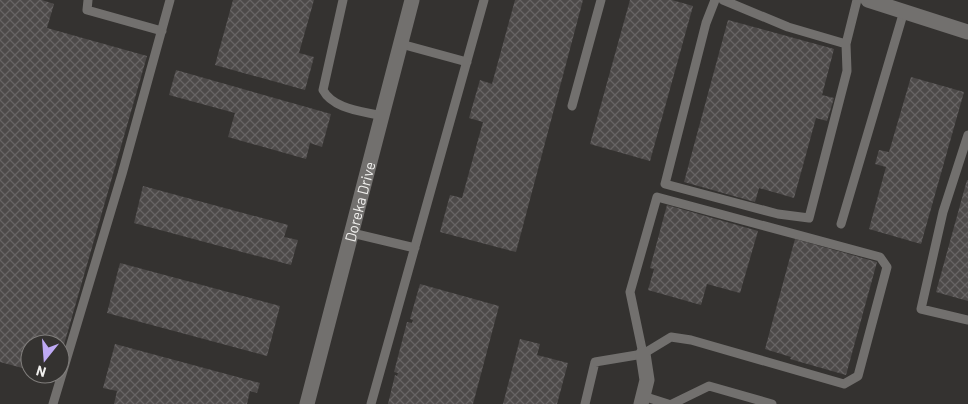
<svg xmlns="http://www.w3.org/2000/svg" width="968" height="404" viewBox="0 0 968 404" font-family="Barlow,sans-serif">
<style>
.building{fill:url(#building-cross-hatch)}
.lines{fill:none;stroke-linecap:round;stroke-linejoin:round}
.lane{stroke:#72706e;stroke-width:9}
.street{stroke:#72706e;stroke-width:15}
.labels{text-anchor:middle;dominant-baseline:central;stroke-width:5;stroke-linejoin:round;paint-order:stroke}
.street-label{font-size:15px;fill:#f1f0ee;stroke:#343230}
</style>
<defs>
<pattern id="building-cross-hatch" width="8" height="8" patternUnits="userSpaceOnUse" patternTransform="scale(1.25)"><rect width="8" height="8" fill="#4d4a49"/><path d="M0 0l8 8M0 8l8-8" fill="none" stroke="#676464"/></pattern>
</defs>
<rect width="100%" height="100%" fill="#343230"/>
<path class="building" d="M 0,0 L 42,0 L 54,4 L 47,28 L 147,56 L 61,355 L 60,344 L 30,344 L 30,370 L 0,362 Z
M 233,0 L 314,0 L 299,53 L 314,57 L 305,90 L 215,65 Z
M 515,0 L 583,0 L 516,252 L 440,232 L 450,195 L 462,198 L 483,122 L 469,118 L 480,80 L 492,84 Z
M 630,0 L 672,0 L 693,6 L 650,161 L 590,144 Z
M 728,20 L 834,49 L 822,95 L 834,98 L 827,121 L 816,118 L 794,198 L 759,188 L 755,202 L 684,182 Z
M 176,70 L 331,114 L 322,147 L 310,143 L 306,159 L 228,137 L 235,113 L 169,95 Z
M 911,77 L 964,92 L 921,244 L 869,229 L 886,167 L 875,164 L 879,150 L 889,152 Z
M 967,180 L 968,180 L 968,301 L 936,292 Z
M 143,186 L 288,225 L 284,237 L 298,240 L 291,265 L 134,223 Z
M 667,205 L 758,231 L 740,293 L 707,284 L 701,305 L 648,290 L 654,269 L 650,268 Z
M 795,239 L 877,262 L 846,375 L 790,359 L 791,357 L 765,349 Z
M 120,263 L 280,306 L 267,356 L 107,313 Z
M 420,284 L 499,306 L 473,404 L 388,404 L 395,375 L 397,376 L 398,373 L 394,372 L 407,322 L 412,323 L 413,320 L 410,319 Z
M 520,339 L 540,344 L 537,355 L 568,363 L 557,404 L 503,404 Z
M 115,344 L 260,383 L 257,393 L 250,391 L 247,404 L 114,404 L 117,391 L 103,388 Z"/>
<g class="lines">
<path class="lane" d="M 88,0 L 87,10 L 162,31
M 343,0 L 323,90 C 333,109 362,111 382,116
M 715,0 L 706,23 L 665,184 L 778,214 L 809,218 L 847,71 L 846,44 L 857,0
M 723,0 L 788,27 L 846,44
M 401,44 L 467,62
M 572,106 L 601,0
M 968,135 L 943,212 L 921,309 L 968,320
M 841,224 L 904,11
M 352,233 L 415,248
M 643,396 L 668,404
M 53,404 L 122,174 L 170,0
M 371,404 L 484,0
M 585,404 L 595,362 L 643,354 L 671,337 L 691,340 L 844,384 L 858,376 L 887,267 L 880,257 L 657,197 L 630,292 L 643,354
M 672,404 L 709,386 L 772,404"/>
<g class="street">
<path d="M 868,0 L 968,32"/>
<path id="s1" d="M 307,404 L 412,0"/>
<path d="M 641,404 L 647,380 L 643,354"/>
</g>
</g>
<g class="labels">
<g class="street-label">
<text stroke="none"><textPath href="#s1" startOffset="209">Doreka Drive</textPath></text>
</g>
</g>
<g transform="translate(45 359) rotate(197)"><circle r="24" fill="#343230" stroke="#807e7c"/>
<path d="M0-4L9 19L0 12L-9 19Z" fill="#bea9f4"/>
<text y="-8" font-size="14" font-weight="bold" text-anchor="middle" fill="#f1f0ee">N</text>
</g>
</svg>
